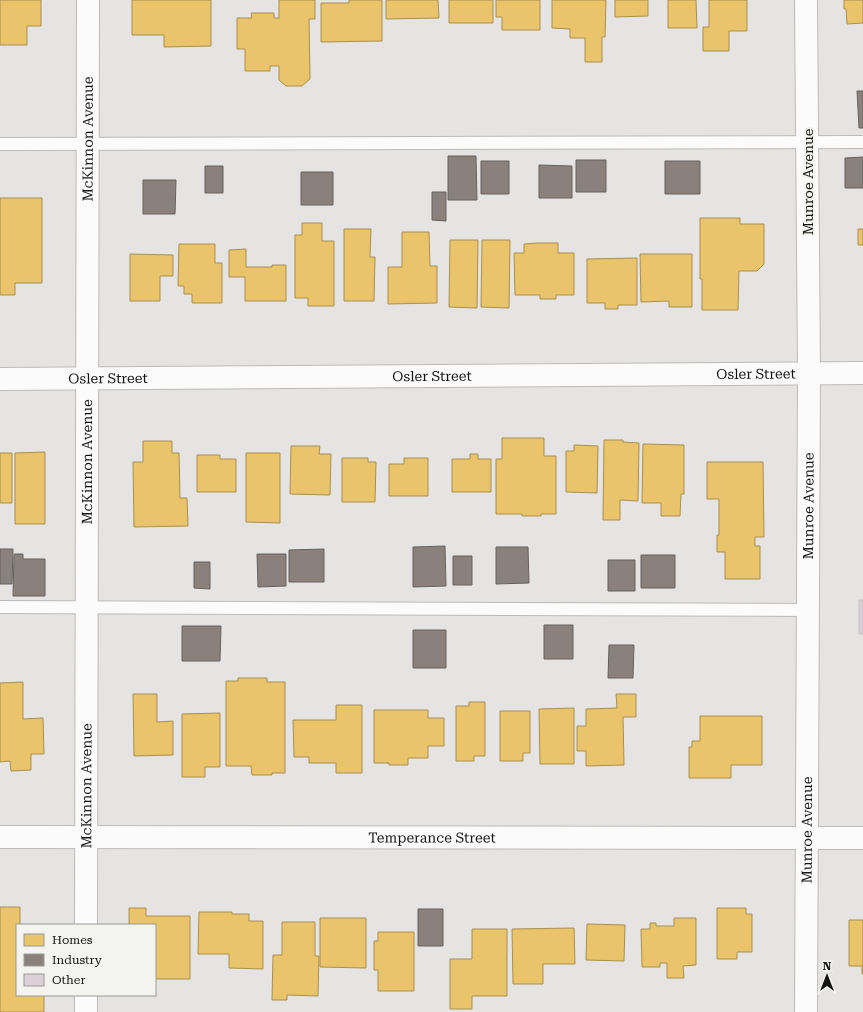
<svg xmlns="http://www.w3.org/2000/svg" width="863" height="1012" viewBox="0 0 863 1012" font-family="'Roboto Serif',serif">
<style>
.homes{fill:#e9c46a;stroke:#a98f50}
.industry{fill:#8a817c;stroke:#67605c}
.building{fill:#dbd0d8;stroke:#c3c2c2}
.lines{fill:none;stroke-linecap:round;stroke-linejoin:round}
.lane-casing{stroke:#bcbbb9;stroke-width:14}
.street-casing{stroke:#bcbbb9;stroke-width:24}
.lane{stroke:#fbfbfb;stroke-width:12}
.street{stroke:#fbfbfb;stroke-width:22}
.labels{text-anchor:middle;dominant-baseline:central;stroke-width:4;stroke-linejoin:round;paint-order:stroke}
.street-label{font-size:14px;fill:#141413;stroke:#f3f3ef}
</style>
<rect width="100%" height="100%" fill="#e5e4e2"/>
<path class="homes" d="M 0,0 L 41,0 L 41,26 L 27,26 L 27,45 L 0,45 Z
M 132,0 L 211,0 L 211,46 L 164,47 L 164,35 L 132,35 Z
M 279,0 L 315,0 L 315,19 L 309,19 L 310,79 L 302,86 L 286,86 L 279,80 L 279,66 L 270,66 L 270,71 L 245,71 L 245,49 L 237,49 L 237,18 L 252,18 L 251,13 L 274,13 L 274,18 L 279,18 Z
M 349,0 L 382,0 L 382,41 L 321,42 L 321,3 L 349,3 Z
M 386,0 L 438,0 L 439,18 L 386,19 Z
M 449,0 L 493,0 L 493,23 L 449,23 Z
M 496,0 L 540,0 L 540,30 L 502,30 L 502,17 L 496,17 Z
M 552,0 L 606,0 L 605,37 L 602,37 L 602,62 L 585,62 L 585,38 L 570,38 L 570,29 L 552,28 Z
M 615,0 L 648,0 L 648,16 L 615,17 Z
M 668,0 L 696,0 L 697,28 L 668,28 Z
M 709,0 L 747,0 L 747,31 L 729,31 L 729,51 L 703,51 L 703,27 L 709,27 Z
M 844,0 L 863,0 L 863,23 L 847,24 L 846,9 L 844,9 Z
M 0,198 L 42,198 L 42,283 L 15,283 L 15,295 L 0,295 Z
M 700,218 L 740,218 L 740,224 L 764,224 L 764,264 L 757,271 L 739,271 L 738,310 L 702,310 L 702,279 L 700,279 Z
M 302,223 L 322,223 L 322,241 L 334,241 L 334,306 L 308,306 L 308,298 L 295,298 L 295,235 L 302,235 Z
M 344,229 L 371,229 L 370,257 L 375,257 L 374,301 L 344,301 Z
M 858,229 L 863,229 L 863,245 L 858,245 Z
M 402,232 L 429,232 L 430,266 L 437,266 L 437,303 L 388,304 L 388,267 L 402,267 Z
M 450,240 L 478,240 L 477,308 L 449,307 Z
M 482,240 L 510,240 L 509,308 L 481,307 Z
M 538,243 L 558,243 L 558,253 L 574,253 L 574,295 L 556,295 L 556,299 L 540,299 L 540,295 L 515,295 L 514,253 L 524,253 L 524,244 Z
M 179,244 L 215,244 L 215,263 L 222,263 L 222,303 L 192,303 L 192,294 L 184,294 L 184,286 L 178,286 Z
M 246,249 L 246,267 L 272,267 L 272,265 L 286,265 L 286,301 L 245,301 L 245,277 L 229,277 L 229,250 Z
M 130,254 L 173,255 L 173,276 L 160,276 L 160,301 L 130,301 Z
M 640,254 L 692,254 L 692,307 L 669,307 L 669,301 L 641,302 Z
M 637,258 L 637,305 L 618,305 L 618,309 L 605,309 L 605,303 L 587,303 L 587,259 Z
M 502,438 L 544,438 L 544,456 L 556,456 L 556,514 L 541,514 L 541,516 L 522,516 L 522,514 L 496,514 L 496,459 L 502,459 Z
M 604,440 L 623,440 L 623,442 L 639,443 L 638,501 L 620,500 L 620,520 L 603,520 Z
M 143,441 L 172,441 L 172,453 L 179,453 L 180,498 L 187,498 L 188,526 L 134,527 L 133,462 L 143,462 Z
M 643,444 L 684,445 L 684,494 L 681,494 L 680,516 L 661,516 L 661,503 L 642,503 Z
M 574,445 L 598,446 L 597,493 L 566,492 L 566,451 L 574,451 Z
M 291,446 L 320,446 L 319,454 L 331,454 L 330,495 L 290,494 Z
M 45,452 L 45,524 L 15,524 L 15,453 Z
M 0,453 L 12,453 L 12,503 L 0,503 Z
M 246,453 L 280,453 L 280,523 L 246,522 Z
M 470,454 L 478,454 L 478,459 L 491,459 L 491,492 L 452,492 L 452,459 L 470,459 Z
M 197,455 L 220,455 L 220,459 L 236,459 L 236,492 L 197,492 Z
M 342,458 L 368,458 L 368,462 L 376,462 L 375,502 L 342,502 Z
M 404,458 L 428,458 L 428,496 L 389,496 L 389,464 L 404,464 Z
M 707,462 L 763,462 L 764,537 L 755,537 L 755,546 L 760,546 L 760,579 L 725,579 L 725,552 L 717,552 L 717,535 L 719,535 L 719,499 L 707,499 Z
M 238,678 L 267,678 L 267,682 L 285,682 L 285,773 L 272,773 L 272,775 L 252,775 L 251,766 L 226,766 L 226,681 L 238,681 Z
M 23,682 L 23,719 L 43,718 L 44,754 L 31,754 L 31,770 L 11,771 L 10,761 L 0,762 L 0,683 Z
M 133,694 L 157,694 L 157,722 L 173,721 L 173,755 L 134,756 Z
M 616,694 L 636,694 L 636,717 L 623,717 L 624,765 L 586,766 L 586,751 L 577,751 L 577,726 L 586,726 L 586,709 L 617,708 Z
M 469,702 L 485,702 L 485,756 L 474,756 L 474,761 L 456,761 L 456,706 L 469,706 Z
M 336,705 L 362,705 L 362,773 L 336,773 L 336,763 L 309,763 L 309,757 L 294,757 L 293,720 L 336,720 Z
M 574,708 L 574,764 L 540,764 L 539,709 Z
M 374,710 L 428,710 L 428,718 L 444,718 L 444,746 L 428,746 L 428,758 L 408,758 L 408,765 L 389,765 L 389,763 L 374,763 Z
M 500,711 L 530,711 L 530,753 L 523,753 L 523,761 L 500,761 Z
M 220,713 L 220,767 L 205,767 L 205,777 L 182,777 L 182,714 Z
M 700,716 L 762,716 L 762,765 L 731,765 L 731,778 L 689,778 L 689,747 L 692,747 L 692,741 L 700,741 Z
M 0,907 L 20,907 L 20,925 L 17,925 L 17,995 L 44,995 L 44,1012 L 0,1012 Z
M 129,908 L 146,908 L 146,916 L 190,916 L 190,979 L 155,979 L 155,925 L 129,925 Z
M 717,908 L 746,908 L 746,914 L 752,914 L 752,952 L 737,952 L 737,959 L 717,959 Z
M 199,912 L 232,912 L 232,914 L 249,914 L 249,921 L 263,921 L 263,969 L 229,968 L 229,954 L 198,954 Z
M 320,918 L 366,918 L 366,968 L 320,967 Z
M 674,918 L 696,918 L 696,965 L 683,966 L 684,978 L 667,978 L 667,963 L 660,963 L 660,967 L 642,967 L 641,929 L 650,929 L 650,923 L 656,923 L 656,926 L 674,926 Z
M 849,920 L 863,920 L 863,974 L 862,974 L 862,966 L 849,966 Z
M 282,922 L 315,922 L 315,956 L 319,956 L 318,996 L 287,995 L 287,1000 L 272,1000 L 273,955 L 282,955 Z
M 587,924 L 625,925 L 624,961 L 586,960 Z
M 574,928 L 575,964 L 543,964 L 543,984 L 513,984 L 512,929 Z
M 472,929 L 507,929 L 507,996 L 472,996 L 472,1009 L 450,1009 L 450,959 L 472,959 Z
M 378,932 L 414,932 L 414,991 L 378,991 L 378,970 L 374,970 L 374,941 L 378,941 Z"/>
<path class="industry" d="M 857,91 L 863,91 L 863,128 L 859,128 Z
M 448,156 L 476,156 L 477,200 L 448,200 Z
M 863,157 L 863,188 L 845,188 L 845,158 Z
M 576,160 L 606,160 L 606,192 L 576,192 Z
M 481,161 L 509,161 L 509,194 L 481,194 Z
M 665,161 L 700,161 L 700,194 L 665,194 Z
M 539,165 L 572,166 L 572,198 L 539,198 Z
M 205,166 L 223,166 L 223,193 L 205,193 Z
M 301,172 L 333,172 L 333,205 L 301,205 Z
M 143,180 L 176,180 L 175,214 L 143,214 Z
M 432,192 L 446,192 L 446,221 L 432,220 Z
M 445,546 L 446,586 L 413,587 L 413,547 Z
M 496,547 L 528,547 L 529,583 L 496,584 Z
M 0,549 L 13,549 L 12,584 L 0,584 Z
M 324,549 L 324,582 L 289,582 L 289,550 Z
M 14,554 L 23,554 L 23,559 L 45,559 L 45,596 L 13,596 Z
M 257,554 L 286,554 L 286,586 L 258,587 Z
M 641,555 L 675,555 L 675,588 L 641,588 Z
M 453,556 L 472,556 L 472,585 L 453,585 Z
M 608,560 L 635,560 L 635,591 L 608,591 Z
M 194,562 L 210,562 L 210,589 L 194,588 Z
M 544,625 L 573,625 L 573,659 L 544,659 Z
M 182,626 L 221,626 L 220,661 L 182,661 Z
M 413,630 L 446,630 L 446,668 L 413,668 Z
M 609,645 L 634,645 L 633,678 L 608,678 Z
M 418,909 L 443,909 L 443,946 L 418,946 Z"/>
<path class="building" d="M 859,600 L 863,600 L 863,634 L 859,634 Z"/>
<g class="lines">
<defs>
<path id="lane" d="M 0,144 L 863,142
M 0,607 L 808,610"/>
<g id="street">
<path id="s1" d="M 0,379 L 863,373"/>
<path id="s2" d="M 0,837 L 863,838"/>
<path id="s3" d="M 86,925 L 88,0"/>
<path d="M 86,995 L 86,1012"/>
<path id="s4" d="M 806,1012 L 809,373 L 806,0"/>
</g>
</defs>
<use href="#lane" class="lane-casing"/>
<use href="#street" class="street-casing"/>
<use href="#lane" class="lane"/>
<use href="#street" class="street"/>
</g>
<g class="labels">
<g class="street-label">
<text stroke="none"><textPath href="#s3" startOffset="786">McKinnon Avenue</textPath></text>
<text transform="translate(808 182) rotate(-90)">Munroe Avenue</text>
<text stroke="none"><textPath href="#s1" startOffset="756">Osler Street</textPath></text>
<text stroke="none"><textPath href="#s1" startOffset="432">Osler Street</textPath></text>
<text stroke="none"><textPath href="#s1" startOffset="108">Osler Street</textPath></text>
<text stroke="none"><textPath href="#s3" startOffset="463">McKinnon Avenue</textPath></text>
<text stroke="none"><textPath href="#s4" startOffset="506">Munroe Avenue</textPath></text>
<text stroke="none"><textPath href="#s3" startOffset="139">McKinnon Avenue</textPath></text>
<text stroke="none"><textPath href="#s4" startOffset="182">Munroe Avenue</textPath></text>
<text stroke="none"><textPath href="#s2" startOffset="432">Temperance Street</textPath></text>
</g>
</g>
<rect x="16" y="924" width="140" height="72" fill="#f3f3ef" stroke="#9a9a97"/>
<rect x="24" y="934" width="20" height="12" fill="#e9c46a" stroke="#9a9a97"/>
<text x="52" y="944" font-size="12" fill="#141413">Homes</text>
<rect x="24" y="954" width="20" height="12" fill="#8a817c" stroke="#9a9a97"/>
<text x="52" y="964" font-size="12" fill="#141413">Industry</text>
<rect x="24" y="974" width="20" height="12" fill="#dbd0d8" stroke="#9a9a97"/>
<text x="52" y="984" font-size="12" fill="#141413">Other</text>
<g transform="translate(827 976)" stroke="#f3f3ef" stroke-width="3" paint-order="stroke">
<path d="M0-3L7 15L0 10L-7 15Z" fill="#141413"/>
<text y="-6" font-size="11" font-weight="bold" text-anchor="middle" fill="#141413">N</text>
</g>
</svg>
